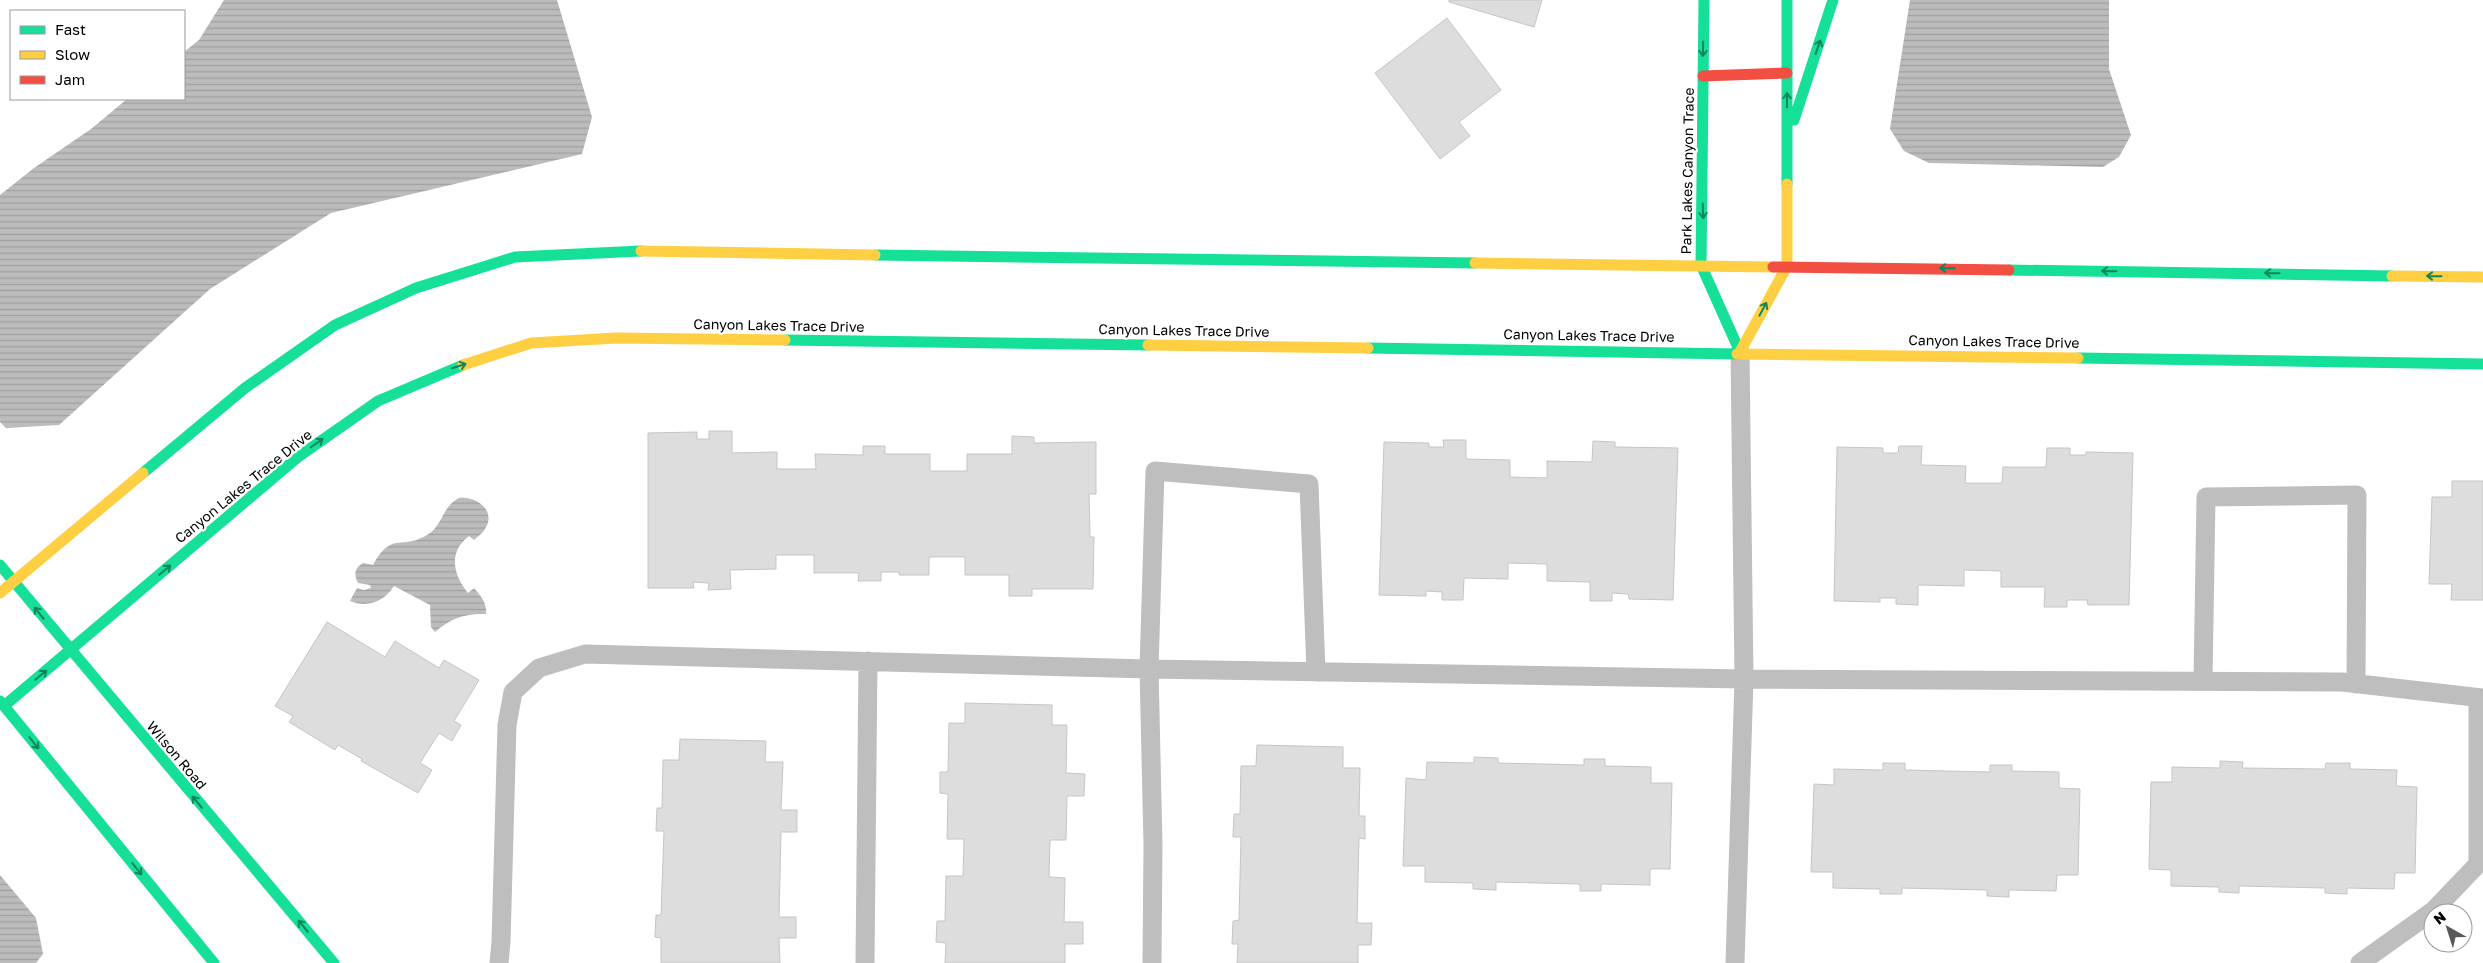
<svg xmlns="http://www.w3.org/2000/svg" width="2483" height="963" viewBox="0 0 2483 963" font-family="'Golos Text',sans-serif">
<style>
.water{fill:url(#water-rules)}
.building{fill:#ddd;stroke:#c5c5c5}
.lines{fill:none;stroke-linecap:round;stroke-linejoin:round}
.lane{stroke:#bebebe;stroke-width:19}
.fast{stroke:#16e098;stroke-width:11}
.slow{stroke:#ffcf43;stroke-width:11}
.jam{stroke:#f24e42;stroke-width:11}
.oneway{stroke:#0d865b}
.labels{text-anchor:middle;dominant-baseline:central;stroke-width:4.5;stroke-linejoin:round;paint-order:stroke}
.street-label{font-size:14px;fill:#000;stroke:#fff}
</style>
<defs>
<pattern id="water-rules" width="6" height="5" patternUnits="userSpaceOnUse" patternTransform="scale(1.25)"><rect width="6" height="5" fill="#bcbcbc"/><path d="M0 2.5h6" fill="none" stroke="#a0a0a0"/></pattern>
</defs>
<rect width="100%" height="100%" fill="#fff"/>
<path class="water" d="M 224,0 L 557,0 L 592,117 L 582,154 L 331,213 L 210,289 L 59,425 L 6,428 L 0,422 L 0,195 L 34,168 L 91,129 L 127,99 L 184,99 L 184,52 L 199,40 Z
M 1910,0 L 2109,0 L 2109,69 L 2131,135 L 2119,157 L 2103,167 L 1929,163 L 1904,151 L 1890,129 Z
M 459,498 C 476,495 497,511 485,529 C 483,533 477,537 474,540 L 469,536 C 448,552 453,575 468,593 L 474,588 C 481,596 487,603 486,614 C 464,613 450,619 435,632 L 431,627 L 430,605 L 394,586 C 384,602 367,608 350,601 L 357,588 L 364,590 L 371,588 L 370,585 L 358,583 C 354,575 354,568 363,563 L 373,565 C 393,530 400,551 427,535 C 443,526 442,506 459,498 Z
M 0,875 L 36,918 L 43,954 L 36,963 L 0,963 Z"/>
<path class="building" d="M 1449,0 L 1542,0 L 1534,27 L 1449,2 Z
M 1447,18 L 1501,90 L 1459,122 L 1470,136 L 1440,159 L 1375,73 Z
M 709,431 L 732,431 L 732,453 L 777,452 L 777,469 L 816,469 L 815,454 L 863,455 L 863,446 L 885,446 L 885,454 L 930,454 L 930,471 L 967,471 L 967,454 L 1012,454 L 1012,436 L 1034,437 L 1034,443 L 1096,442 L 1096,494 L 1089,494 L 1090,537 L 1094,537 L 1093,589 L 1032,589 L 1032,596 L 1009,596 L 1009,575 L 965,575 L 965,557 L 929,557 L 929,575 L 899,575 L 899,572 L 881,572 L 881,581 L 858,581 L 859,573 L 814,573 L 814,555 L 776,555 L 776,569 L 730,570 L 731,589 L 708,590 L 709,583 L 693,582 L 694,588 L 648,588 L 648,433 L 697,432 L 697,439 L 709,439 Z
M 1443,440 L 1466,440 L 1466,459 L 1510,460 L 1510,477 L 1547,478 L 1547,461 L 1592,462 L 1593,441 L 1615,442 L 1615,447 L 1678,448 L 1673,600 L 1629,599 L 1628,594 L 1612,593 L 1612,601 L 1590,601 L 1590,582 L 1547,581 L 1547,564 L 1508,563 L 1508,579 L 1464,578 L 1463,600 L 1442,600 L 1442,592 L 1426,591 L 1426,596 L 1379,595 L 1384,442 L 1429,443 L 1429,447 L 1444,447 Z
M 1899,446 L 1922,446 L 1921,465 L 1966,466 L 1965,483 L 2002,483 L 2003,467 L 2046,467 L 2047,448 L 2070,448 L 2070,455 L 2086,455 L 2086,452 L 2133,453 L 2129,605 L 2088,605 L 2087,600 L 2067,600 L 2067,607 L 2044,607 L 2045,587 L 2001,587 L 2001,571 L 1964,570 L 1964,586 L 1918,585 L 1918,605 L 1896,604 L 1896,598 L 1880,598 L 1880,602 L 1834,601 L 1837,447 L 1883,448 L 1883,453 L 1898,453 Z
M 2452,481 L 2483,481 L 2483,600 L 2451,600 L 2452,584 L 2429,584 L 2432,497 L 2452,497 Z
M 327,622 L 385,657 L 395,641 L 439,668 L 444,660 L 479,680 L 454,721 L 461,725 L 452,741 L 439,733 L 420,763 L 432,770 L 418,793 L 361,761 L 362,759 L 338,745 L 335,750 L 289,722 L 293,716 L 275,706 Z
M 965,703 L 1052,705 L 1052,725 L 1067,725 L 1066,773 L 1085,774 L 1084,796 L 1067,796 L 1066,840 L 1050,840 L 1049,877 L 1065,878 L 1064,922 L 1083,922 L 1083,944 L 1065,944 L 1065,963 L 945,963 L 946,943 L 936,942 L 937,921 L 945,921 L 946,876 L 963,876 L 964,839 L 947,839 L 948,794 L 940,793 L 940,772 L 948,772 L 949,723 L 965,723 Z
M 680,739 L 766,741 L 765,762 L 783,762 L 781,810 L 797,810 L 797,832 L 781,832 L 779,917 L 796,917 L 796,938 L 779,938 L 780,963 L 661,963 L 661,938 L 655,937 L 656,915 L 661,915 L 664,831 L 656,831 L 657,808 L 662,808 L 663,760 L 679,760 Z
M 1257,745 L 1343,747 L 1343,768 L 1360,768 L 1359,816 L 1365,816 L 1365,839 L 1359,838 L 1357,923 L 1372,923 L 1371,945 L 1358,945 L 1358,963 L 1237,963 L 1238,944 L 1232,944 L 1233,921 L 1239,920 L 1241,837 L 1233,837 L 1234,814 L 1240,814 L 1241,766 L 1256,766 Z
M 1474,757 L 1498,758 L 1498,763 L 1584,765 L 1584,759 L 1605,759 L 1605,766 L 1651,767 L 1651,783 L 1672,783 L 1670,869 L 1650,869 L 1650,885 L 1601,884 L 1601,891 L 1580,891 L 1580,884 L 1496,882 L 1496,890 L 1473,889 L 1473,883 L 1425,882 L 1425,866 L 1403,866 L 1406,778 L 1426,780 L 1427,762 L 1474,763 Z
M 2220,761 L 2243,762 L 2242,768 L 2325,769 L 2326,763 L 2350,763 L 2350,769 L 2397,770 L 2396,786 L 2417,787 L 2415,873 L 2395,873 L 2394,889 L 2347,888 L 2347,894 L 2325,893 L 2325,888 L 2239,886 L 2239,893 L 2219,892 L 2219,887 L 2171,886 L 2171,870 L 2149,869 L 2151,782 L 2172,782 L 2172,767 L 2220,768 Z
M 1883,763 L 1905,763 L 1905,770 L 1990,772 L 1990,765 L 2012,765 L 2012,771 L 2059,772 L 2059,788 L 2080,789 L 2078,875 L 2057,875 L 2056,891 L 2009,890 L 2009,897 L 1987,896 L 1987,890 L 1902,888 L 1902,894 L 1880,894 L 1880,889 L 1833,888 L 1833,872 L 1811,872 L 1814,784 L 1834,785 L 1834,769 L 1883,770 Z"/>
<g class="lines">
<path class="lane" d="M 2203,681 L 2206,497 L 2357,495 L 2356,684
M 499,963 L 501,942 L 507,725 L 513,692 L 539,668 L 585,654 L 1149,669 L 1744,679 L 2342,682 L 2483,698
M 865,963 L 868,661
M 1152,963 L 1153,844 L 1149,669 L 1155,471 L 1309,484 L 1316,672
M 1735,963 L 1744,679 L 1740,352
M 2360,963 L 2433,911 L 2478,864 L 2478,698"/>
<path class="fast" d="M 1704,0 L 1701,265 L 1740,352
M 1787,0 L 1787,184
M 1794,120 L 1833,0
M 875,255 L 1475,263
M 2009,270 L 2392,276
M 785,340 L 1148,345
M 1368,348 L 1737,354
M 2078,358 L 2483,364
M 143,473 L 245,388 L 335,325 L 416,288 L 515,257 L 641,251
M 0,565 L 334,963
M 0,701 L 214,963
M 4,706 L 298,457 L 378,401 L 463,365"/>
<path class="slow" d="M 641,251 L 875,255
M 1475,263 L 1773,267
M 2392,276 L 2483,277
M 1148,345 L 1368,348
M 1740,352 L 1787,266 L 1787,184
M 1737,354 L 2078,358
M 463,365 L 531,343 L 616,338 L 785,340
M 0,593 L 143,473"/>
<path class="jam" d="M 1703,76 L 1787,73
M 1773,267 L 2009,270"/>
</g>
<defs><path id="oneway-shaft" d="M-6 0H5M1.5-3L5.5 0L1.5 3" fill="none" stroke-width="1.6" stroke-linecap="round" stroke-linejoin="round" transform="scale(1.25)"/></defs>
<g class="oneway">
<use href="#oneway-shaft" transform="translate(1818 47) rotate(-71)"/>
<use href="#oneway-shaft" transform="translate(1703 49) rotate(91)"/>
<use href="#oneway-shaft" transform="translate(1787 100) rotate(-90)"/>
<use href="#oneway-shaft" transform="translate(1703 211) rotate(88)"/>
<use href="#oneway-shaft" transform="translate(1947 268) rotate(-179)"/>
<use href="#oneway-shaft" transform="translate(2109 271) rotate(-179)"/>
<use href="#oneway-shaft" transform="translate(2272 273) rotate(-179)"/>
<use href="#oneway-shaft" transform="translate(2434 276) rotate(-179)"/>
<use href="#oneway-shaft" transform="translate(1763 309) rotate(-62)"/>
<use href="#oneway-shaft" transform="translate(459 366) rotate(-17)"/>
<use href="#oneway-shaft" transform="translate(317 443) rotate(-35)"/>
<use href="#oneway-shaft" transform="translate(165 570) rotate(-40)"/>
<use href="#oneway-shaft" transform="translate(39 613) rotate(-129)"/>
<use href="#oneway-shaft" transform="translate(41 675) rotate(-39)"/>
<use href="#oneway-shaft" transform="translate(34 743) rotate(51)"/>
<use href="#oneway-shaft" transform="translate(197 802) rotate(-130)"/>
<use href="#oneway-shaft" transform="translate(137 869) rotate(51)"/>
<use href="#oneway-shaft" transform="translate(303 926) rotate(-130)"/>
</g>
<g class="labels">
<g class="street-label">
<text transform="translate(1687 171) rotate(-89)">Park Lakes Canyon Trace</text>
<text transform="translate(779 325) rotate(1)">Canyon Lakes Trace Drive</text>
<text transform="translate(1184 330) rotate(1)">Canyon Lakes Trace Drive</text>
<text transform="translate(1589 335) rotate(1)">Canyon Lakes Trace Drive</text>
<text transform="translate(1994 341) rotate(1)">Canyon Lakes Trace Drive</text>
<text transform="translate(243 486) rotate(-39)">Canyon Lakes Trace Drive</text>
<text transform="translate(177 755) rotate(50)">Wilson Road</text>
</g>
</g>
<rect x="10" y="10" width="175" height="90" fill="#ffffff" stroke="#999999"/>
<rect x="20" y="26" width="25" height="8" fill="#16e098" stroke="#999999"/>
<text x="55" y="35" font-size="15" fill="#000000">Fast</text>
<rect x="20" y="51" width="25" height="8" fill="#ffcf43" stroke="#999999"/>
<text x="55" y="60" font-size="15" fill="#000000">Slow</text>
<rect x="20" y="76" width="25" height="8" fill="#f24e42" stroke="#999999"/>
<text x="55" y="85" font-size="15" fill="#000000">Jam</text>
<g transform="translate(2448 928) rotate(321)"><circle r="24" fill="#ffffff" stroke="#999999"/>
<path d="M0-4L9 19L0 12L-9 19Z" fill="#595959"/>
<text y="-8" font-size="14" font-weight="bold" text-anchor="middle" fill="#000000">N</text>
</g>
</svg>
